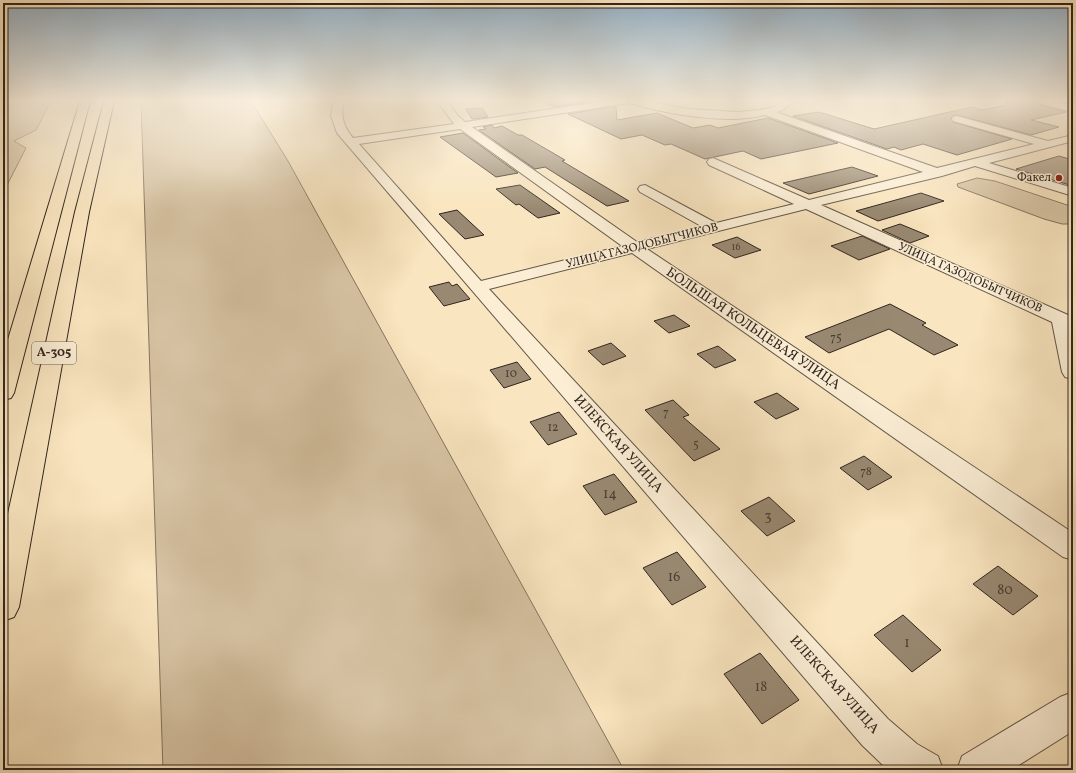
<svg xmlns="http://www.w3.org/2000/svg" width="1076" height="773" font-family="Vollkorn,serif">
	<rect width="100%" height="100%" fill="#f9e5bf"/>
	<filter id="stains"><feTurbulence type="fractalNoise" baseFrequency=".005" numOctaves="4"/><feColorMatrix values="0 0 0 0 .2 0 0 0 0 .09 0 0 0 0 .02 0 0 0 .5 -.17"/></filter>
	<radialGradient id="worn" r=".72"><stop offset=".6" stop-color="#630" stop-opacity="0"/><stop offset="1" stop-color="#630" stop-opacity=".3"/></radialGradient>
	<path fill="#d7c4a4" stroke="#847461" d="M 3,101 L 51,101 L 36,130 L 14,141 L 26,148 L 3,193 Z
		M 141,101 L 251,101 L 288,161 L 624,770 L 163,770 Z
		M 977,178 L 995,181 L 1073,207 L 1073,224 L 1062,224 L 1044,219 L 958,187 L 957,184 Z"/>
	<path fill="#998972" stroke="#30251e" d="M 542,101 L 594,101 L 554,107 Z
		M 1006,101 L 1035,101 L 1038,104 L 1066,112 L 1031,120 L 1059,127 L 1031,135 L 957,115 L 953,116 L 951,118 L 953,122 L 1012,139 L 957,155 L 923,144 L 901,150 L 894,147 L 887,149 L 793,116 L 819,112 L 874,129 L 972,107 L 982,110 L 1006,105 Z
		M 616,106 L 617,120 L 657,113 L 693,128 L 710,125 L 718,128 L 768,118 L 838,143 L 761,159 L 743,151 L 705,159 L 671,144 L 665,145 L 642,135 L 621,139 L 568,114 Z
		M 482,108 L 488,117 L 472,119 L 466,109 Z
		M 492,125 L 494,128 L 502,126 L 518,135 L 522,135 L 565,160 L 562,161 L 629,201 L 607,206 L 545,167 L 535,169 L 479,130 L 486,129 L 483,127 Z
		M 463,133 L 518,173 L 496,177 L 440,137 Z
		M 1059,156 L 1073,160 L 1073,186 L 1016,169 Z
		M 852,167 L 878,176 L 809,194 L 783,183 Z
		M 520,185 L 560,213 L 538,218 L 519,204 L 516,205 L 496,189 Z
		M 921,193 L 944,201 L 878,221 L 856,211 Z
		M 457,210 L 484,235 L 465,239 L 439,214 Z
		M 900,224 L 929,236 L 910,243 L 882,230 Z
		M 862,236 L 890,249 L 859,260 L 831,246 Z
		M 737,237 L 757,248 L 761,250 L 735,258 L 712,245 Z
		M 449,282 L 452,286 L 457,284 L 470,299 L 444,306 L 429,287 Z
		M 890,304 L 926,323 L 922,325 L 958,345 L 934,355 L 889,329 L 829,353 L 805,337 Z
		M 674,315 L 690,326 L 669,333 L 654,321 Z
		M 611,343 L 626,356 L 603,365 L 588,351 Z
		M 718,346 L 736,360 L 715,368 L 697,354 Z
		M 517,362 L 531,379 L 504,388 L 490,370 Z
		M 777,393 L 799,409 L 776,419 L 754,402 Z
		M 673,400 L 689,415 L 683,417 L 720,449 L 694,461 L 645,410 Z
		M 559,412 L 577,434 L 548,445 L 530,422 Z
		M 864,456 L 892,477 L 868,490 L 840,468 Z
		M 614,474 L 637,502 L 605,515 L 583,486 Z
		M 769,497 L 795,521 L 767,536 L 741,511 Z
		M 677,552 L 706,587 L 672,605 L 643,568 Z
		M 998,566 L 1038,596 L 1013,615 L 973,584 Z
		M 903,615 L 941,650 L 912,672 L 874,635 Z
		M 760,653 L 799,700 L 762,724 L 724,674 Z"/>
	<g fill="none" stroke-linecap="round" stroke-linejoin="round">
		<g stroke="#625546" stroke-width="2">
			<path id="minor" d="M 333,101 L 343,101 C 341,117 343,126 353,138 L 454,124 L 437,101 L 447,101 L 458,116 L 465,122 L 606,101 L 643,101 L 689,109 L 738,112 L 760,110 L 774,107 L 783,101 L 795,101 L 781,111 L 776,112 L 937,168 L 1034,144 L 953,121 L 952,119 L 953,117 L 957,116 L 1048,141 L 1073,135 L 1073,141 L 989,163 L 1073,188 L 1073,196 L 975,166 L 942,176 L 821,205 L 1068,315 L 1073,329 L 1073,379 L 1065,377 L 1062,372 L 1052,322 L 806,209 L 647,249 L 1073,533 L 1073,560 L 1063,557 L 632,253 L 489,289 L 888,719 L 917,744 L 938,756 L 943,770 L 888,770 L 862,745 L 337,133 L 331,116 ZM 629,103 C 667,114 726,125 765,115 L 923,172 L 809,200 L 713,158 L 709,159 L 707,162 L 709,165 L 794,204 L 716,223 L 645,185 L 640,186 L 638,189 L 640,192 L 701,226 L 637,242 L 472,127 ZM 460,129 L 622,246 L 481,281 L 359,144 Z
				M 1036,101 L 1054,101 L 1073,106 L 1073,112 L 1038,103 Z
				M 1073,692 L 1073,731 L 1011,770 L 957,770 L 962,756 L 1060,697 Z"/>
		</g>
		<g stroke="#30251e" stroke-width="2">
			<path id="highway" d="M 80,101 L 90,101 L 14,393 L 11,398 L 3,400 L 3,356 Z
				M 104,101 L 114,101 L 89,212 L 19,607 L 14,617 L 3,621 L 3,536 L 75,212 Z"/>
		</g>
		<use href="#minor" fill="#fbeed5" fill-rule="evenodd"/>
		<use href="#highway" fill="#f9e5bf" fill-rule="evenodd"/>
	</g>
	<linearGradient id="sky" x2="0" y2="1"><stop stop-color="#93aec2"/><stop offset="0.48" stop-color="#fcf3e2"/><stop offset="1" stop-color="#fcf3e2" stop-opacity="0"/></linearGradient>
	<rect width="1076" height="209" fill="url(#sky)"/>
	<circle fill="#8f2418" stroke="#fbeed5" stroke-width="1.5" cx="1059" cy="178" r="4"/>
	<g text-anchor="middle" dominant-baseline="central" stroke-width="3" stroke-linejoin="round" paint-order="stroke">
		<g font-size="10" fill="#4a3e33">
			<text x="736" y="247">16</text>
		</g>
		<g font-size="12" fill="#30251e" stroke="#fbeed5" text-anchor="end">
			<text x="1051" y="178">Факел</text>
		</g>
		<g font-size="12" fill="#30251e" stroke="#fbeed5">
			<text transform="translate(642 246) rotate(-14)">УЛИЦА ГАЗОДОБЫТЧИКОВ</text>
			<text transform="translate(970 278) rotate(24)">УЛИЦА ГАЗОДОБЫТЧИКОВ</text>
		</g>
		<g font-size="12" fill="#4a3e33">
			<text x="836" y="338">75</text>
			<text x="511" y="374">10</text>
			<text x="666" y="413">7</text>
			<text x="553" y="428">12</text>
			<text x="696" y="445">5</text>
			<text x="866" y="472">78</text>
		</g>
		<rect fill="#fbeed5" stroke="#6d6155" stroke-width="1" x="32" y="342" width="44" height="22" rx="3"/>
		<g font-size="13" font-weight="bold" fill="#30251e">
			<text x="54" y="353">А-305</text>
		</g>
		<g font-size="14" fill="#30251e" stroke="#fbeed5">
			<text transform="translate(753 329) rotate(34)">БОЛЬШАЯ КОЛЬЦЕВАЯ УЛИЦА</text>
			<text transform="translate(618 444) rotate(48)">ИЛЕКСКАЯ УЛИЦА</text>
			<text transform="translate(834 685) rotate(48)">ИЛЕКСКАЯ УЛИЦА</text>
		</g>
		<g font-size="14" fill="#4a3e33">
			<text x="610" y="494">14</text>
			<text x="768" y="516">3</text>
			<text x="674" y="577">16</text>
			<text x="1005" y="590">80</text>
			<text x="907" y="643">1</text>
			<text x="761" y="687">18</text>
		</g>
	</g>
	<rect width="1076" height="773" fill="none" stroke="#f9e5bf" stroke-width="16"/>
	<rect x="4" y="4" width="1068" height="765" fill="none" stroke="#30251e" stroke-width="2"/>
	<rect x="8" y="8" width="1060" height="757" fill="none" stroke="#30251e"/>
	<rect width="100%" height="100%" filter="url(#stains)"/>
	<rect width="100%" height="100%" fill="url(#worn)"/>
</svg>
